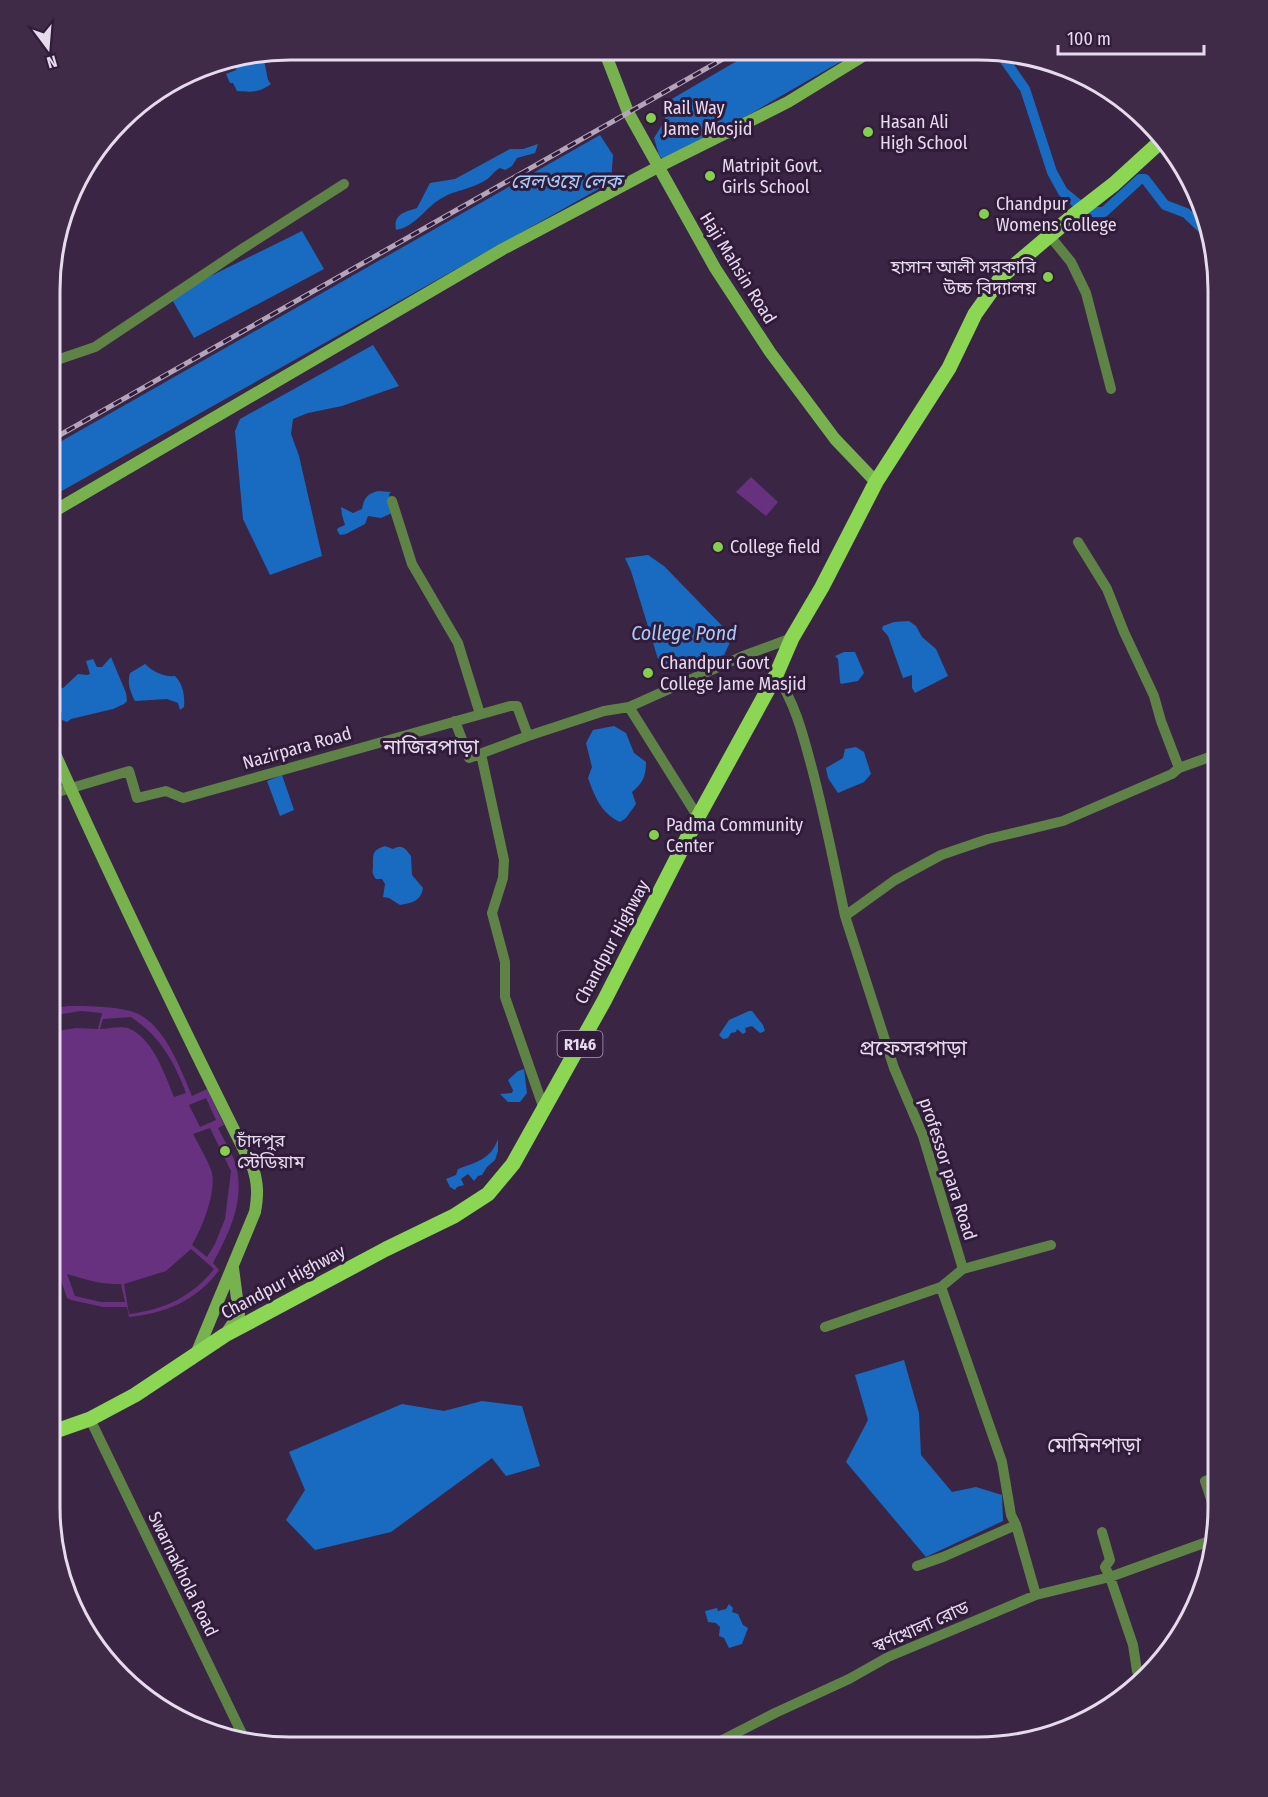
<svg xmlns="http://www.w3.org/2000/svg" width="1268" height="1797" font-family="'Fira Sans Condensed','Noto Sans Bengali',sans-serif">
	<rect width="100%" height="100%" fill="#3a2644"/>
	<path fill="#673180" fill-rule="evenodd" d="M 751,477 L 778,502 L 766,516 L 736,492 Z
		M 68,1006 C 88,1006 110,1006 130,1011 C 163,1019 180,1068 192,1096 L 207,1089 L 224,1125 L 218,1128 C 224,1141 235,1156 237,1170 C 244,1204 228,1235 213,1263 L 219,1270 C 198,1300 164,1314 129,1317 L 127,1307 L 103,1307 L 71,1300 L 67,1298 L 58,1272 L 50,1264 L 50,1032 L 76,1028 L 98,1029 L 102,1013 L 81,1011 L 50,1016 L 50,1009 ZM 131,1017 C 160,1036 174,1061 186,1093 L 174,1097 C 165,1075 153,1038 128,1028 C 120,1026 108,1029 100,1029 L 103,1019 ZM 206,1098 L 216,1120 L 200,1127 L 189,1105 ZM 210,1128 L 231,1171 L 225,1219 L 215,1244 L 207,1257 L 192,1245 C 202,1229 216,1193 212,1173 C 208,1160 199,1146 193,1134 ZM 191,1249 L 214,1269 C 193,1296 164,1310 129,1314 L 124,1284 L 166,1271 ZM 67,1274 C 85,1279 101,1285 121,1284 L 125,1302 L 101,1302 L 75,1296 Z"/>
	<path fill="#186bc0" d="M 754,51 L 859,51 L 674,158 L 663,160 L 659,155 L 654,138 L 665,120 L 666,105 L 670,100 Z
		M 263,55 L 268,80 L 271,84 C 258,93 252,92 237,91 L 233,83 L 230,83 L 226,74 L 236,70 L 237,65 L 234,61 L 230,62 L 230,59 L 253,56 L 258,57 Z
		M 600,135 L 613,155 L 611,182 L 51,497 L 51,447 Z
		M 538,144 L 535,153 L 517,158 L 512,166 L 505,170 L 500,168 C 494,171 491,177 486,180 C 472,189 455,190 442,198 C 424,208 417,226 396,230 C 393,214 405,212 417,208 L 430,183 L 455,179 L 510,149 L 523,149 Z
		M 302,231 L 324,269 L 194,338 L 170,296 Z
		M 373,345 L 399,386 L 342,406 L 308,413 L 293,419 L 291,434 L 299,456 L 322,556 L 270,575 L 243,519 L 235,431 L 240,419 Z
		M 378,491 L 391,492 L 389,494 L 392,513 L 381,518 L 368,516 L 365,524 L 346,534 L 340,535 L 337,530 L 338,528 L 345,525 L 342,515 L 341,507 L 353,513 L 362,509 C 364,498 367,494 378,491 Z
		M 648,555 L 664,566 L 729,633 L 732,638 L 724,655 L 670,670 L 658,659 L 631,571 L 625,558 Z
		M 909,621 L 916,626 L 922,637 L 936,649 L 948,676 L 915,693 L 912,688 L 912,675 L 903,678 L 888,636 L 882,629 L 883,626 L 894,622 Z
		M 844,652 L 855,652 L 864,673 L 858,681 L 841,684 L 840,682 L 838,659 L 835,656 Z
		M 111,657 L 126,693 L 127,701 L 124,704 L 113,709 L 71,719 L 67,722 L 62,720 L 62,713 L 57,708 L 51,712 L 51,689 L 63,688 L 78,674 L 87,675 L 90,674 L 86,661 L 93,659 L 97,667 L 102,667 Z
		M 145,664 C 153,672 164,677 175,676 C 183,684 185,696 184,707 L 180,710 L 178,703 L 167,699 L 135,701 C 130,691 127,683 130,673 Z
		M 614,726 L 626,733 L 634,753 L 646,762 C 646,776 643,783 632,792 L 636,804 L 626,818 L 620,822 C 601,813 595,797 588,778 L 592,767 L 586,743 L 593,730 Z
		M 856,747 L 864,752 L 871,774 L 864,782 L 838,793 L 828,778 L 826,768 L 843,758 L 845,749 Z
		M 282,775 L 294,810 L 280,816 L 267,781 Z
		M 385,846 L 393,849 C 402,844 405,848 411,856 L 412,875 L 423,888 C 421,901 412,903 400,905 L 389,898 L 383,897 L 385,884 L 382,879 L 376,879 C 371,872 373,872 373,864 C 373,853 373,850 385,846 Z
		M 749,1011 L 752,1011 L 763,1025 L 765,1031 L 760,1033 L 752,1026 L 745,1028 L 746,1032 L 743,1034 L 737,1029 L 736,1032 L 731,1033 L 728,1038 L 723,1039 L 719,1035 L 729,1020 Z
		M 524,1069 L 527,1093 L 520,1102 L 508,1102 L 500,1094 L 512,1093 L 513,1090 L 508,1080 L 518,1071 Z
		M 498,1139 L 498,1151 L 495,1160 L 487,1167 L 482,1175 L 478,1176 L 474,1181 L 468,1174 L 461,1179 L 464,1185 L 457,1187 L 455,1190 L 450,1187 L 446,1179 L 456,1175 L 458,1169 C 477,1162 491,1159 498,1139 Z
		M 904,1360 L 919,1413 L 921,1455 L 952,1492 L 976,1487 L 1002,1495 L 1003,1521 L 926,1557 L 846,1462 L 868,1420 L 855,1375 Z
		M 482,1401 L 522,1406 L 540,1466 L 506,1476 L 492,1458 L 391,1532 L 315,1550 L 286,1520 L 305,1490 L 289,1452 L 402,1404 L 444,1411 Z
		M 729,1604 L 733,1608 L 732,1612 L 738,1614 L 743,1625 L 748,1628 L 742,1644 L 729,1648 L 724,1638 L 719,1636 L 720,1627 L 716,1623 L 708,1622 L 705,1611 L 717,1608 L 718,1611 L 726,1609 Z"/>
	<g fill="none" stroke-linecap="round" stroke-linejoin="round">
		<path stroke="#186bc0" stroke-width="10" d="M 999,52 L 1025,89 L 1052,172 L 1063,192 L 1088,212 L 1104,212 L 1140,179 L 1145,179 L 1165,205 L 1186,213 L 1205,231"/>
		<path stroke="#5f8347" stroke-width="10" d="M 1049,235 L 1071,262 L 1086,293 L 1111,389
			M 51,362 L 95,347 L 242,249 L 344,184
			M 392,501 L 412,564 L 458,643 L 480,714
			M 1078,542 L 1107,589 L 1124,632 L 1154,696 L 1161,721 L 1179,768
			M 776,675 C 794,701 802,731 810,761 C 824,812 834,864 845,916
			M 629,707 L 698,817
			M 455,721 L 469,758 L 528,736
			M 481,754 L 504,860 L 503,878 L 492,913 L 505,962 L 505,997 L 544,1109
			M 51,794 L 129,771 L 137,798 L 166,791 L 183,798 L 510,706 L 517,706 L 528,736 L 604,711 L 629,707 L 743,656 L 792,638
			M 963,1269 L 923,1136 L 894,1068 L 845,916 L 895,880 L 941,855 L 988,839 L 1063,821 L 1172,774 L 1179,768 L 1218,754
			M 941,1287 L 1002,1462 L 1011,1515 L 1016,1525 L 1036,1595
			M 825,1327 L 941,1287 L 963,1269 L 1051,1245
			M 90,1419 L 246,1742
			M 1218,1520 L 1205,1481 L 1218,1477
			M 917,1566 L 943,1557 L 1016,1525
			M 1144,1680 L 1137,1671 L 1133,1645 L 1110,1577 L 1215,1539
			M 709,1747 L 775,1713 L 849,1679 L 888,1657 L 960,1627 L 1036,1595 L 1110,1577 L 1105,1567 L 1110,1560 L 1102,1532"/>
		<path stroke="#78b24e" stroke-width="12" d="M 604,50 L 628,112 L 715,268 L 770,352 L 835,439 L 876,482
			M 51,513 L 503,249 L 658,167 L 788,102 L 871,51
			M 51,745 C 115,888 183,1028 253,1168 C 258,1184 258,1195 255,1212 L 197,1352
			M 225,1335 L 239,1314 L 233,1268"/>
		<path stroke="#8bd652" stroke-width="15" d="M 50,1433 L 90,1419 L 135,1395 L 225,1335 L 386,1249 L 454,1216 L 488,1194 L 513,1164 L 604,1001 L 698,817 L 776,675 L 792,638 L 822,587 L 876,482 L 949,368 L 975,314 L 1002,276 L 1074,215 L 1114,184 L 1160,142"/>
		<g stroke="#b3a4ba" stroke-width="5">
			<path id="rail" d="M 51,440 L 737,51"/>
		</g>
		<use href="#rail" stroke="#301c3a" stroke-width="3" stroke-dasharray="9" stroke-linecap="butt"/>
	</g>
	<g fill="#86cf4c" stroke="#301c3a" stroke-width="2">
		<circle cx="651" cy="118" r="6"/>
		<circle cx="868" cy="132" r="6"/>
		<circle cx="710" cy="176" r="6"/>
		<circle cx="984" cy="214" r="6"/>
		<circle cx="1048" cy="277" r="6"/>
		<circle cx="718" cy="547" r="6"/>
		<circle cx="648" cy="673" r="6"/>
		<circle cx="654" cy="835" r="6"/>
		<circle cx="225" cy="1151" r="6"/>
	</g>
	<g text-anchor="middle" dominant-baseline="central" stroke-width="6" stroke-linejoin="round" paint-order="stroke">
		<rect fill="#301c3a" stroke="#afa1b7" stroke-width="1.5" x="557.5" y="1031" width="45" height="26" rx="4.5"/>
		<g font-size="16" font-weight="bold" fill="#e6daed">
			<text x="580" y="1044">R146</text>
		</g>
		<g font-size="18" fill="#e6daed" stroke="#301c3a" text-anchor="start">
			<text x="663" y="108">Rail Way<tspan x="663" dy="21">Jame Mosjid</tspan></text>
			<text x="880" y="122">Hasan Ali<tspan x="880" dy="21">High School</tspan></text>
			<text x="722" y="166">Matripit Govt.<tspan x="722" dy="21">Girls School</tspan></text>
			<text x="996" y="204">Chandpur<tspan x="996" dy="21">Womens College</tspan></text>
			<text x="1036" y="267" text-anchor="end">হাসান আলী সরকারি<tspan x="1036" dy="21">উচ্চ বিদ্যালয়</tspan></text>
			<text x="730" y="547">College field</text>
			<text x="660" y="663">Chandpur Govt<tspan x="660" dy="21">College Jame Masjid</tspan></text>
			<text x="666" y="825">Padma Community<tspan x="666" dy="21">Center</tspan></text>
			<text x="237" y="1141">চাঁদপুর<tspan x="237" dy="21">স্টেডিয়াম</tspan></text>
		</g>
		<g font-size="18" fill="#e6daed" stroke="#301c3a">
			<text transform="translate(738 268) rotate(58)">Haji Mahsin Road</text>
			<text transform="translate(297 748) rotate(-16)">Nazirpara Road</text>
			<text transform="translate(612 942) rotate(-62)">Chandpur Highway</text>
			<text transform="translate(948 1169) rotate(72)">professor para Road</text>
			<text transform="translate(283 1282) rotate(-28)">Chandpur Highway</text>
			<text transform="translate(183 1574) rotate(64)">Swarnakhola Road</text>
			<text transform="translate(921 1627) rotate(-24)">স্বর্ণখোলা রোড</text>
		</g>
		<g font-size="20" font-style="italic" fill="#a7cbf7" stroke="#301c3a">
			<text x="566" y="181">রেলওয়ে লেক</text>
			<text x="684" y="633">College Pond</text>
		</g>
		<g font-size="20" fill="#e6daed" stroke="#301c3a">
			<text x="1094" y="1445">মোমিনপাড়া</text>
		</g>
		<g font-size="21" fill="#e6daed" stroke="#301c3a">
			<text x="431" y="747">নাজিরপাড়া</text>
			<text x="913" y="1048">প্রফেসরপাড়া</text>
		</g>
	</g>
	<path d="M0 0H1268V1797H0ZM290 60H978A230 230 0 0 1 1208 290V1507A230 230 0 0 1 978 1737H290A230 230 0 0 1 60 1507V290A230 230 0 0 1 290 60Z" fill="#3f2b48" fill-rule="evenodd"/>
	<path fill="none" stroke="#e6daed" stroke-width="3" d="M290 60H978A230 230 0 0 1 1208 290V1507A230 230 0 0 1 978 1737H290A230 230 0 0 1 60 1507V290A230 230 0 0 1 290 60Z"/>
	<g transform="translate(48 48) rotate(164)" stroke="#301c3a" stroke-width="4.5" paint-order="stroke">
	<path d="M0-4.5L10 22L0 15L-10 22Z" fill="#e6daed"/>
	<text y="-9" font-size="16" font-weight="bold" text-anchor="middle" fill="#e6daed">N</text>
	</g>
	<path d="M1058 45v9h146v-9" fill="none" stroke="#e6daed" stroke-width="3"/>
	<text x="1067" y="45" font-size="18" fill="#e6daed" stroke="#301c3a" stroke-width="4.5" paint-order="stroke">100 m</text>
</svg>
